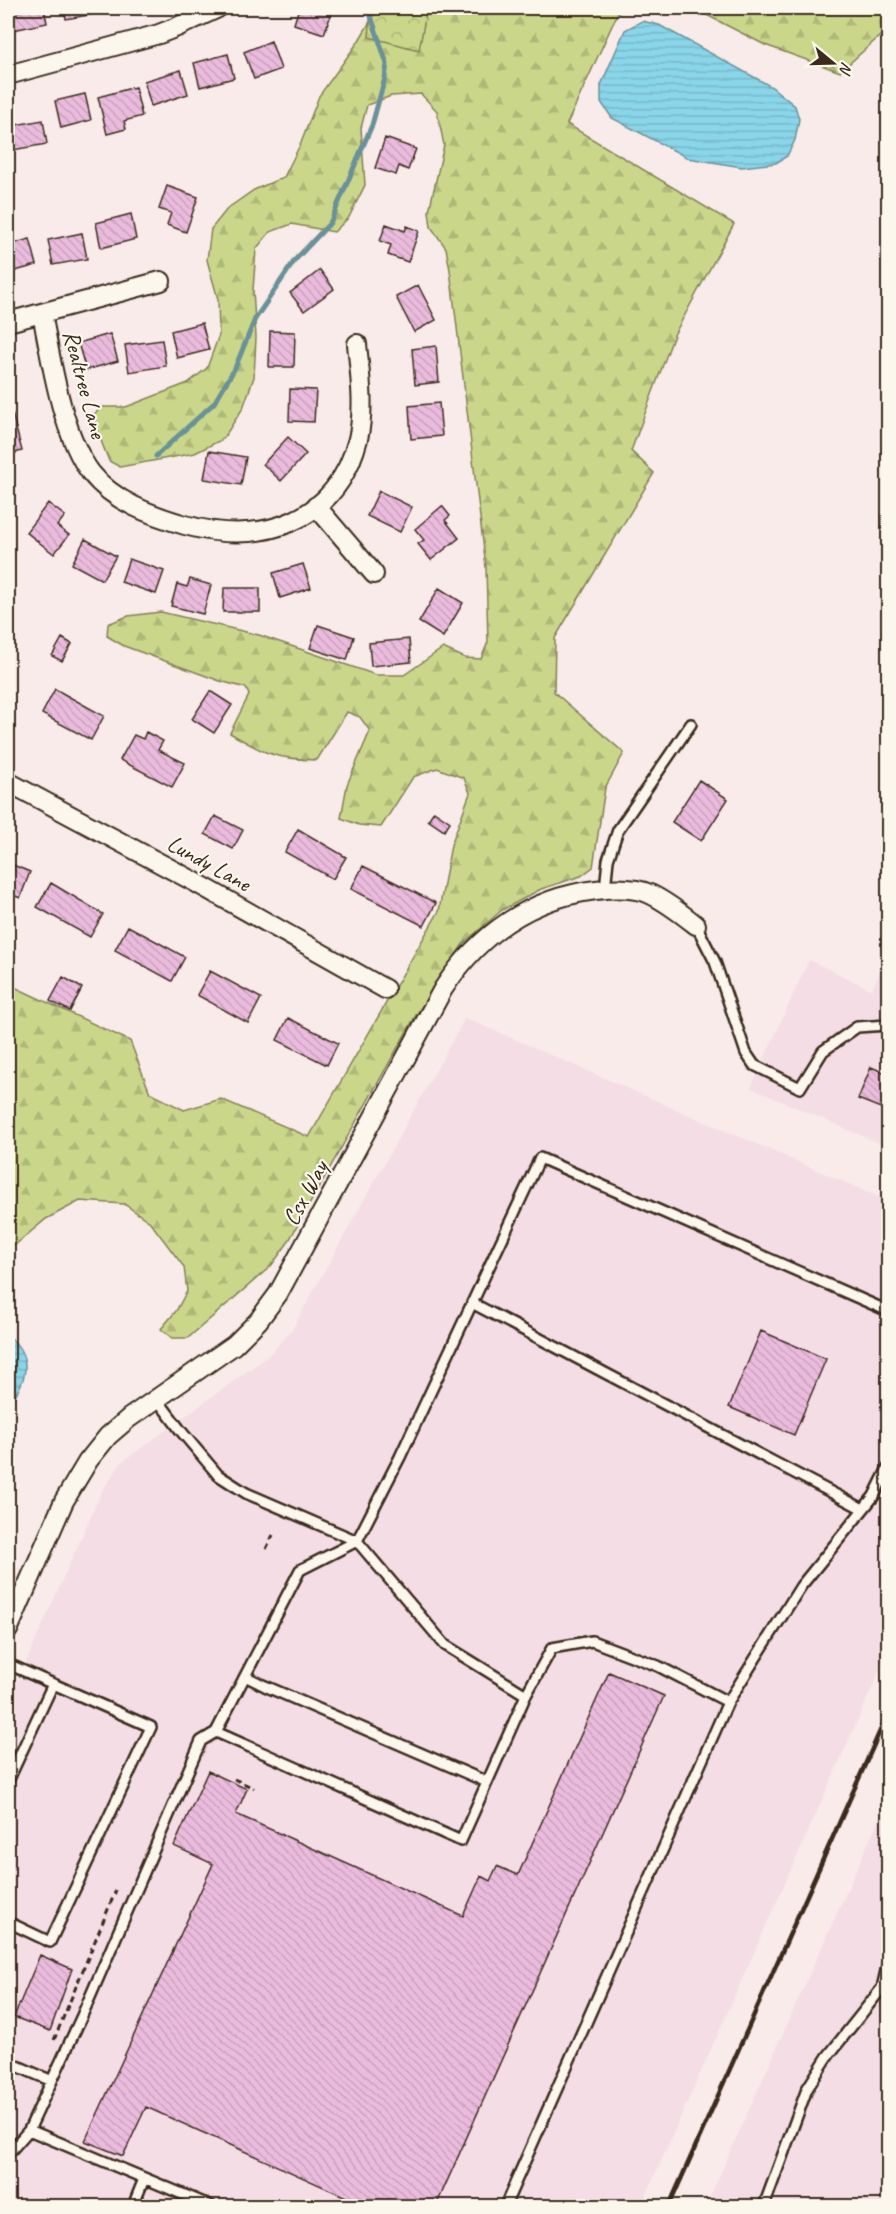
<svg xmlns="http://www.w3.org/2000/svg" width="896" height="2214" font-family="Caveat,sans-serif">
	<defs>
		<pattern id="forest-firs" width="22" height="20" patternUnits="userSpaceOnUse" patternTransform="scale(1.5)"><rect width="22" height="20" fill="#cad78b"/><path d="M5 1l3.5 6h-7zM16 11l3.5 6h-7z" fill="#aeb978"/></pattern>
		<pattern id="park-crowns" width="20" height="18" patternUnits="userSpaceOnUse" patternTransform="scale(1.5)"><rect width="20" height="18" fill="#cad78b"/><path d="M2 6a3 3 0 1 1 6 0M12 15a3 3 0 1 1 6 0" fill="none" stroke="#aeb978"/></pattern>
		<pattern id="water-rules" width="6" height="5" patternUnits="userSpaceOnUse" patternTransform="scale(1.5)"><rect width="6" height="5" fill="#89d5e9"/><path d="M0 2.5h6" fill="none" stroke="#77b7c7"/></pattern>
		<pattern id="building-back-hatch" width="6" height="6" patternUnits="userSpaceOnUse" patternTransform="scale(1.5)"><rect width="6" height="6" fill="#ebbbdd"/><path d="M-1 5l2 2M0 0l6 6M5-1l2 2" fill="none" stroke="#caa1bd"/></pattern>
	</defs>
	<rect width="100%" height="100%" fill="#f8ebe9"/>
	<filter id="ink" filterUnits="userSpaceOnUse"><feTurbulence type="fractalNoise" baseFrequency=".0167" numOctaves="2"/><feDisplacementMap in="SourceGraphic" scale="12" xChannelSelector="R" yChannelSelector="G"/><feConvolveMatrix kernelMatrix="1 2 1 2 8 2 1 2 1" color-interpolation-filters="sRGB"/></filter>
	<g filter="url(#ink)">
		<path fill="#f4dde5" d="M 888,953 L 888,1147 L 751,1088 L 809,960 L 872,990 Z
			M 465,1018 L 888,1201 L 888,1652 L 641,2206 L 8,2206 L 8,1703 L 102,1491 L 122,1462 L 267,1357 L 292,1330 Z
			M 888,1799 L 888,2206 L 706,2206 Z"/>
		<path fill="url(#forest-firs)" stroke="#828054" stroke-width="1.5" d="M 378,8 L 620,8 L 567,124 L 734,224 L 674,335 L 631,451 L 654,473 L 555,638 L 554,692 L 624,753 L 605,788 L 593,867 L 581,876 L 541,889 L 502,910 L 463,944 L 415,1017 L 287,1244 L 271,1266 L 188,1338 L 172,1338 L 161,1329 L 176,1311 L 187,1291 L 184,1267 L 150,1222 L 124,1204 L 80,1201 L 46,1219 L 8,1251 L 8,984 L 130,1041 L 150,1093 L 184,1110 L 221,1099 L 309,1137 L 439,911 L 451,845 L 470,793 L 464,778 L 437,768 L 413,777 L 381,827 L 359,825 L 341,818 L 347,785 L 370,731 L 360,717 L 347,712 L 317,760 C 276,759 265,754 230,733 L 249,695 L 246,688 L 220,681 L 124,646 L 107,636 L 108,624 L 128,616 L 161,612 L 259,635 L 376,675 L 404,675 L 443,648 L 465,658 L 481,659 L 488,642 L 486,567 L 450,270 L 446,248 L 431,227 L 429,211 L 444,145 L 437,111 L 421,94 L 391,96 L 367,105 L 361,128 L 365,185 L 349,217 L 334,232 L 292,224 L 270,232 L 256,249 L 253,290 L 256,337 L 254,377 L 243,408 L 223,439 L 195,453 L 120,467 L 109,461 L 98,433 L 94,414 L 103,407 L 126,407 L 188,383 L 207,368 L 219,335 L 218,299 L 207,260 L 211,229 L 228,208 L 254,190 L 284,177 L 301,143 L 319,96 L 358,42 Z
			M 693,8 L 888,8 L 888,40 L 880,36 L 840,72 L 765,45 Z"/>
		<path fill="url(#park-crowns)" stroke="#828054" stroke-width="1.5" d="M 371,8 L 427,8 L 419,50 L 369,37 Z"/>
		<path fill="url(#water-rules)" stroke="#6a9198" stroke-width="1.5" d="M 642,21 L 659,25 L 772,87 L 795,106 L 799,119 L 795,140 L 787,156 L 776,163 L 742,167 L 688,158 L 612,118 L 601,102 L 601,85 L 625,30 Z
			M 8,1335 C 36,1361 25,1381 8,1407 Z"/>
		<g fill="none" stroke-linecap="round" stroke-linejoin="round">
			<path stroke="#6a9198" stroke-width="5" d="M 881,8 L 888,11
				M 156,456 L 214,403 L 235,368 L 255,319 L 295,260 L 330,223 L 372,125 L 385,78 L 387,64 L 371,16 L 374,8
				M 8,576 L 9,575"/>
		</g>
		<path fill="url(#building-back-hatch)" stroke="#3b2a1e" stroke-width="1.5" d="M 18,8 L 44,8 L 47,23 L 8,31 L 8,14 L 19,11 Z
			M 64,8 L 94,8 L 95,14 L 66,19 Z
			M 299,8 L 320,8 L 332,12 L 324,34 L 294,24 Z
			M 271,41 L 281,69 L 254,79 L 244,52 Z
			M 228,54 L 234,78 L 200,87 L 194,63 Z
			M 181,70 L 188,94 L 151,106 L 144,81 Z
			M 135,87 L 142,116 L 124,121 L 126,129 L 107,134 L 98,97 Z
			M 85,94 L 91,120 L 61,128 L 55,101 Z
			M 43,120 L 47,144 L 13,150 L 9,126 Z
			M 385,138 L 416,149 L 408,170 L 399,166 L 396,175 L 375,168 Z
			M 167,186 L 198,197 L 186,232 L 167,225 L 171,213 L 159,209 Z
			M 131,214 L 136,239 L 101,248 L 96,223 Z
			M 386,224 L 405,231 L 407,226 L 419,231 L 408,262 L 388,255 L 391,245 L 380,241 Z
			M 82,233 L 87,259 L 53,265 L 48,240 Z
			M 30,239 L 37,265 L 8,273 L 8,245 Z
			M 320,270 L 334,289 L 304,311 L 290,293 Z
			M 418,285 L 436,320 L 414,332 L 396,297 Z
			M 202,323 L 209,350 L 177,358 L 171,331 Z
			M 270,331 L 295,332 L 294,367 L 269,367 Z
			M 110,334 L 118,361 L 86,370 L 78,343 Z
			M 162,340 L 166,366 L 129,372 L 125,345 Z
			M 436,346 L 439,382 L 415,385 L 412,349 Z
			M 290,389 L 316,390 L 314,422 L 289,421 Z
			M 439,403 L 442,436 L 411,439 L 409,406 Z
			M 12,413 L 22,451 L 8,455 L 8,415 Z
			M 288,437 L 306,454 L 281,481 L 263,464 Z
			M 209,451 L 246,457 L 241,485 L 204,479 Z
			M 379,491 L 412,507 L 400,532 L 367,516 Z
			M 48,503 L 65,516 L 57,526 L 69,535 L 54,554 L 26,532 Z
			M 442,506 L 450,516 L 445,520 L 459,538 L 431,560 L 418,544 L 424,540 L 415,529 Z
			M 85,539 L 116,556 L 102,580 L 72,564 Z
			M 129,559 L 164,571 L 156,594 L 121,582 Z
			M 303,564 L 311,588 L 280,598 L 273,573 Z
			M 190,579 L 211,585 L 203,614 L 171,606 L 177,584 L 187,587 Z
			M 224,588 L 260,588 L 260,612 L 223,612 Z
			M 439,588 L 463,603 L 443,637 L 419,622 Z
			M 318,625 L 354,637 L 347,660 L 310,648 Z
			M 62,638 L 72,644 L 62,661 L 52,656 Z
			M 409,639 L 411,662 L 371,666 L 369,643 Z
			M 55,689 L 104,716 L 91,740 L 42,714 Z
			M 210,691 L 232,705 L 214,733 L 192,719 Z
			M 146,732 L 163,741 L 158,750 L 185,763 L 172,787 L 120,760 L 134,735 L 143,739 Z
			M 699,780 L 728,799 L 701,841 L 672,822 Z
			M 434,811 L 450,822 L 444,831 L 428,820 Z
			M 215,816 L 243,830 L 233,849 L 205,834 Z
			M 298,829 L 346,857 L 333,879 L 285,852 Z
			M 8,863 L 30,872 L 20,898 L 8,893 Z
			M 363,866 L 436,903 L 424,926 L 351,889 Z
			M 51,883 L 103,914 L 90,937 L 37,907 Z
			M 128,926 L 185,957 L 172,981 L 115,950 Z
			M 210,971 L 261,998 L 248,1023 L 197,995 Z
			M 63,977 L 82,988 L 70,1011 L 50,1001 Z
			M 288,1018 L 338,1043 L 327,1065 L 277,1040 Z
			M 871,1067 L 888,1074 L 888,1111 L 858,1099 Z
			M 761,1331 L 826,1359 L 794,1435 L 729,1407 Z
			M 609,1672 L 664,1696 L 436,2206 L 366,2206 L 146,2107 L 123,2156 L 85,2141 L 213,1864 L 174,1846 L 208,1771 L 247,1789 L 236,1814 L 463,1916 L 481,1876 L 490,1881 L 497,1866 L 518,1875 Z
			M 40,1955 L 72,1969 L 50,2031 L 14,2017 Z"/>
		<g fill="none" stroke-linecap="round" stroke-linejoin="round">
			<g stroke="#3b2a1e" stroke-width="14">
				<path id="lane" d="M 605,889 L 608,860 L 618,830 L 691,724
					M 696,925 L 715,962 L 746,1053 L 754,1065 L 800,1088 L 823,1051 L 857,1027 L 888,1025
					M 472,1303 L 863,1509
					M 157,1399 L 181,1431 L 218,1475 L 246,1493 L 357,1541 L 445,1645 L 526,1695 L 552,1648 L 592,1641 L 658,1666 L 728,1702 L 505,2206
					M 8,1664 L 151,1727 L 50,1942 L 8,1922
					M 245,1676 L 265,1686 L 487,1782
					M 526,1695 L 461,1841 L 216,1732 L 300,1570 L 357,1541 L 400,1457 L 540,1158 L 888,1311
					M 728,1702 L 801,1586 L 874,1496 L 888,1468
					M 8,1781 L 53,1684
					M 888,1962 L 882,1988 L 888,1992
					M 8,2062 L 52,2081
					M 29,2130 L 81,2018 L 201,1741 L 216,1732
					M 8,2154 L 29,2130 L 211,2206
					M 133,2206 L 144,2179
					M 764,2206 L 807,2089 L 828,2056 L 882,1988"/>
			</g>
			<g stroke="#3b2a1e" stroke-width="22">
				<path id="street" d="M 8,75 L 159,34 L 177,27 L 218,8
					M 42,313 C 51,360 62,435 91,473 C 114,502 151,515 185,525 C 262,546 336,523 358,439 C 365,409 360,374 357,344
					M 8,322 L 161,281
					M 316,506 L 374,574
					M 8,782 L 195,882 L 385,989
					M 8,1630 L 64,1501 L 88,1461 L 108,1436 L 129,1418 L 234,1345 L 258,1321 L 278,1294 L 443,989 C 479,934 530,898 596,890 C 613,888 634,887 650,894 C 667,902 682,914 696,925"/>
			</g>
			<path stroke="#3b2a1e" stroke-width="3" stroke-dasharray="6 4.5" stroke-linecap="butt" d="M 266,1549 L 273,1535
				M 234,1779 L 254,1788
				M 54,2040 L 116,1890"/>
			<use href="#lane" stroke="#fbf7ec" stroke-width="9"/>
			<use href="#street" stroke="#fbf7ec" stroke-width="18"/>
			<path stroke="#3b2a1e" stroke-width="4.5" d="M 669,2206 L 888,1713"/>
		</g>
	</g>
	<g text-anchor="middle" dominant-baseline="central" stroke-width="4.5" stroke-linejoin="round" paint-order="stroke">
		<g font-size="24" fill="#3b2a1e" stroke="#fbf7ec">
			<text transform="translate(85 384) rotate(75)">Realtree Lane</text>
			<text transform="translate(209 863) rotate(29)">Lundy Lane</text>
			<text transform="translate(305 1193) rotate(-62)">Csx Way</text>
		</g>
	</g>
	<rect width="896" height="2214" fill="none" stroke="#fbf7ec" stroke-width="30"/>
	<rect x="15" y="15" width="866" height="2184" fill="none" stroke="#3b2a1e" stroke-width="2" filter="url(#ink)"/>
	<g transform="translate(833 63) rotate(109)" stroke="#fbf7ec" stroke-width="4.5" paint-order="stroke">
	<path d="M0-4.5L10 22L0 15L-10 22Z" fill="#3b2a1e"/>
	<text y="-9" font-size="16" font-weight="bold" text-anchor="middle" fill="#3b2a1e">N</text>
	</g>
</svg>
